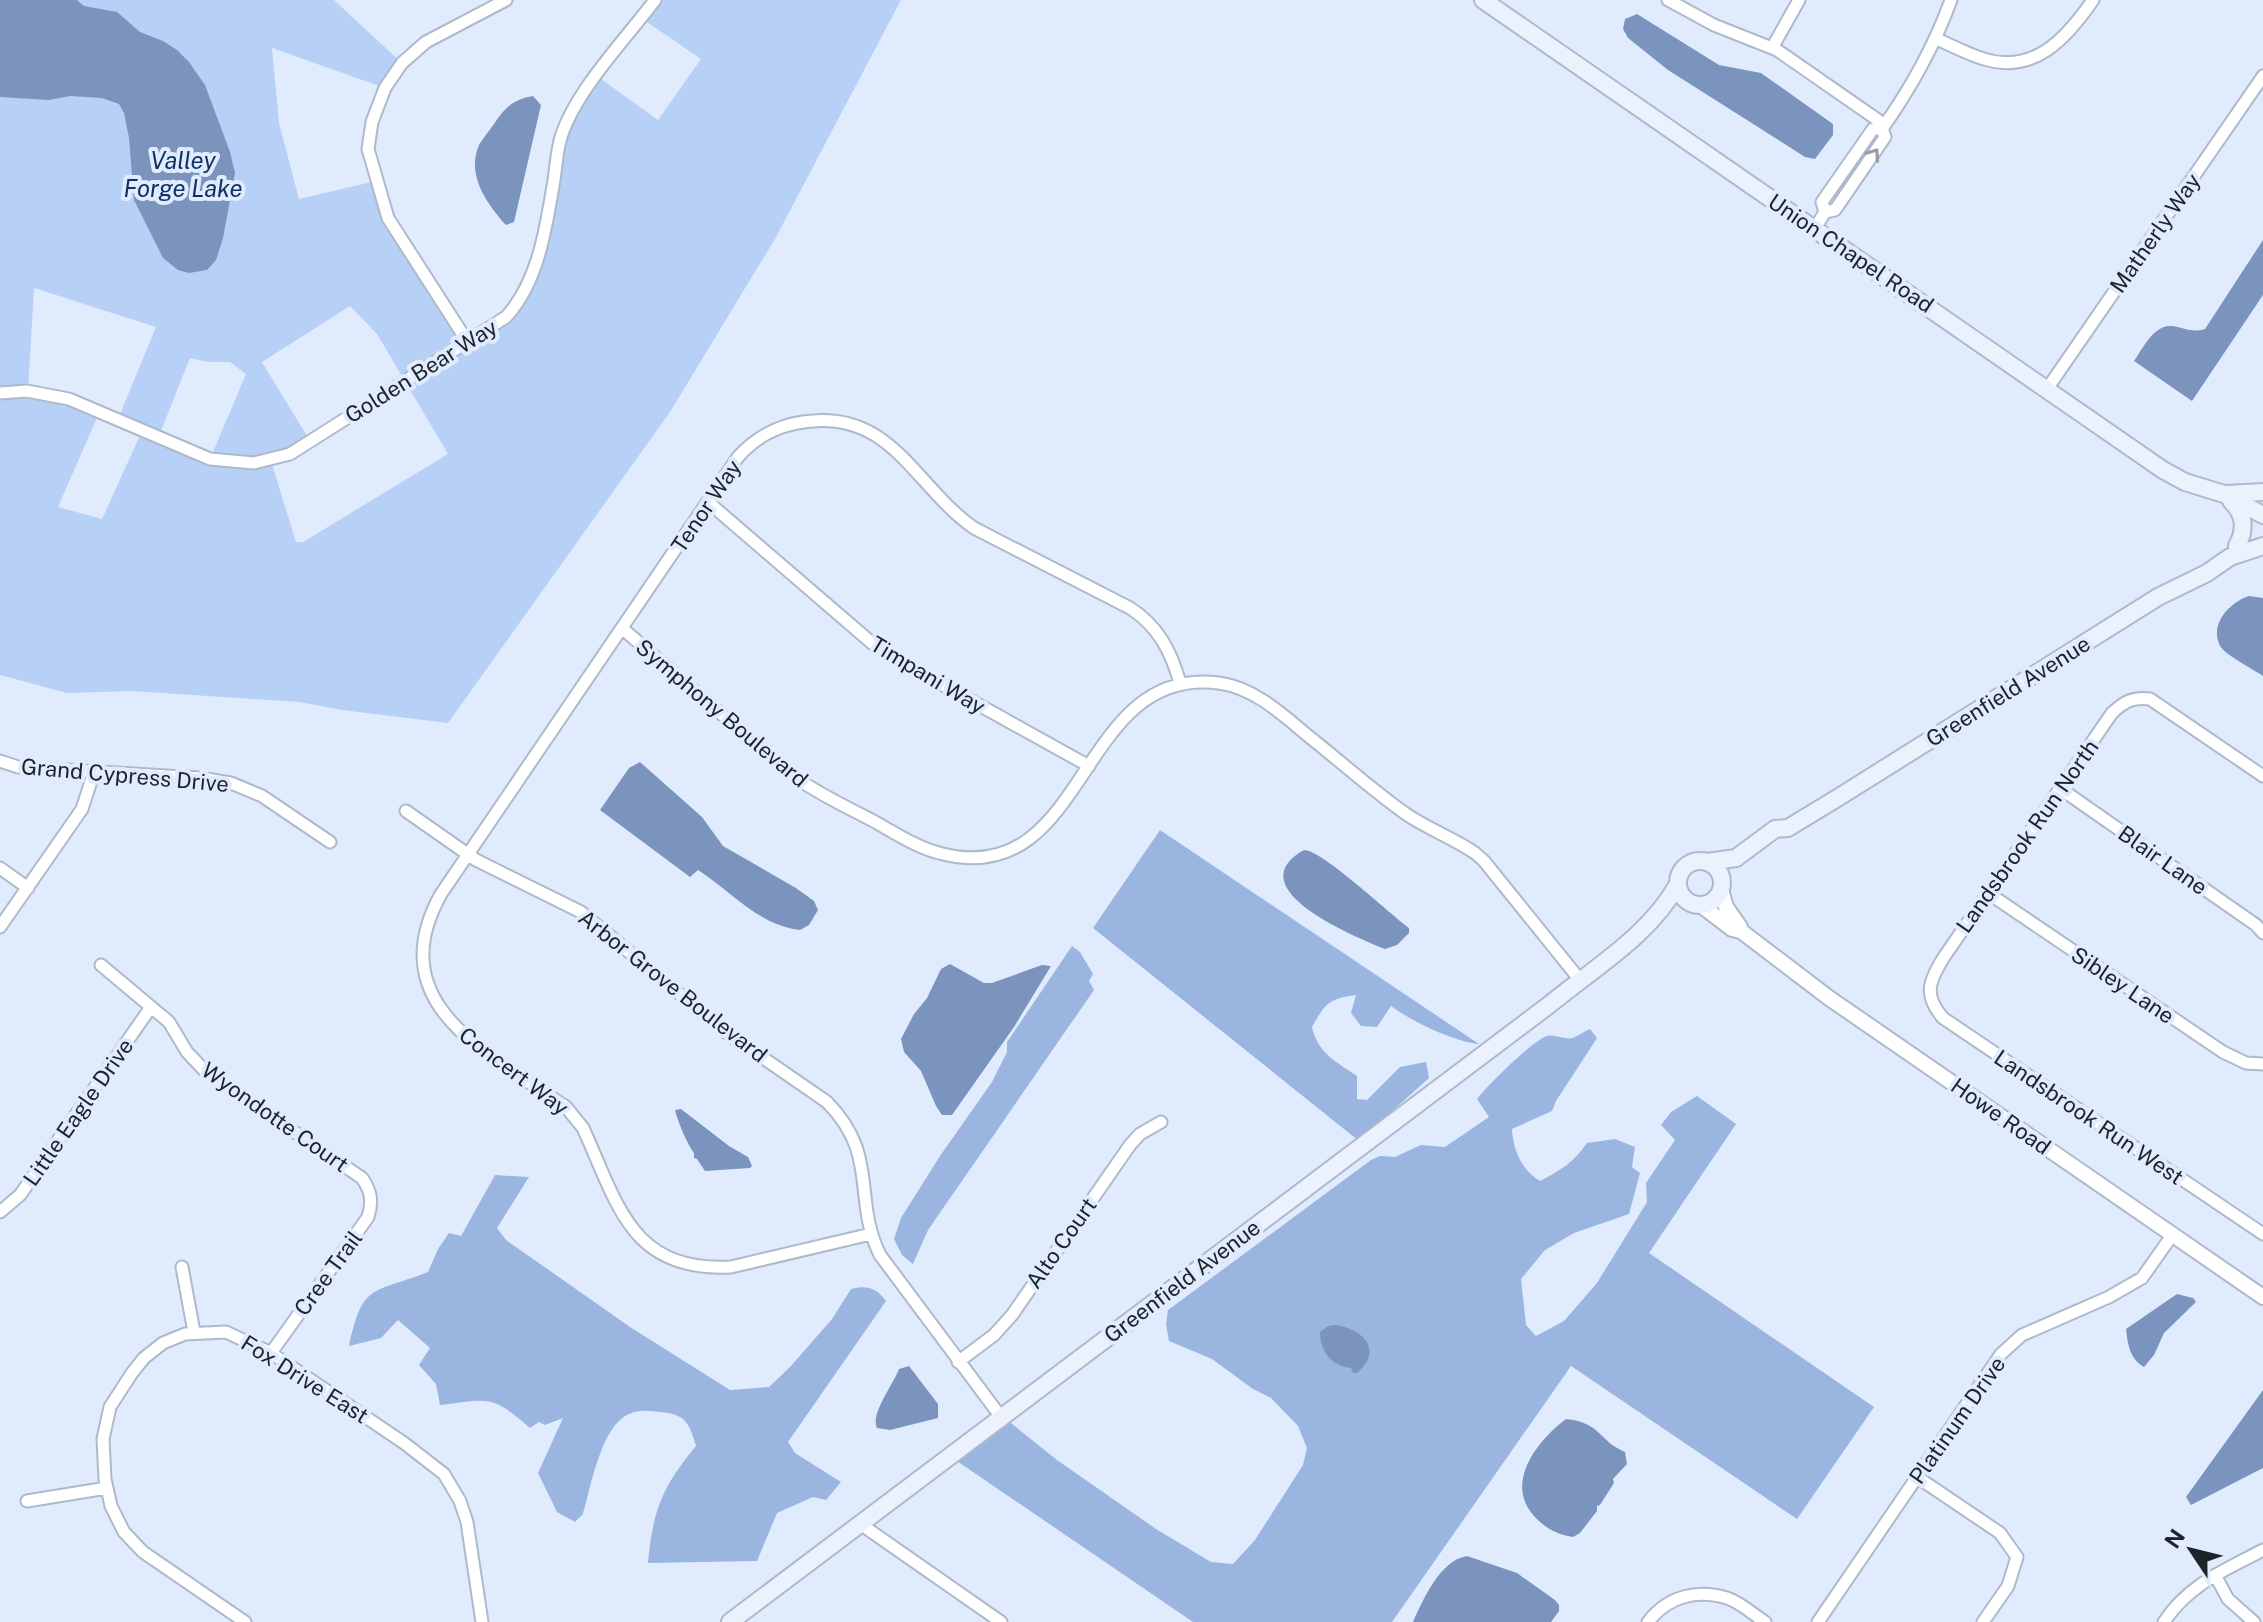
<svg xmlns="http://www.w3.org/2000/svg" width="2263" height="1622" font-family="'Public Sans',sans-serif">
	<rect width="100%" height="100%" fill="#e0ecfe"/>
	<path fill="#b7d0f6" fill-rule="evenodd" d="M 0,0 L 334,0 L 402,63 L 385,88 L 272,48 L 279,123 L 299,199 L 376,181 L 379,192 L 467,341 L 506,317 L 535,268 L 561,138 L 597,76 L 658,120 L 701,59 L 641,18 L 655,0 L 901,0 L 775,239 L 670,412 L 448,723 L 342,710 L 299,702 L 132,691 L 67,693 L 0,675 ZM 34,288 L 156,327 L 118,419 L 142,431 L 102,519 L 58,507 L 100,411 L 28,391 ZM 350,306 L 377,334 L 448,454 L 303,542 L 296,542 L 271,461 L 310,441 L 262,362 ZM 190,358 L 208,362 L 230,362 L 246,374 L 210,459 L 159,436 Z"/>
	<path fill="#9ab5df" d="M 1160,830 L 1479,1044 C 1452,1041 1413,1022 1391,1006 L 1377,1027 L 1361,1026 L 1351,1013 L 1356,995 C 1328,999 1326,1003 1312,1027 C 1318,1054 1337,1062 1357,1076 L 1357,1099 L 1367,1100 L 1400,1067 L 1426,1062 L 1429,1078 L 1359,1141 L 1093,928 Z
		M 1072,946 L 1080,952 L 1093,974 L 1089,981 L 1094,990 L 928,1230 L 913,1264 L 902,1255 L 894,1239 L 901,1218 L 940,1156 L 992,1082 L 1007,1052 L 1007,1042 Z
		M 1590,1029 L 1597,1038 L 1556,1101 L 1552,1111 L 1512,1129 C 1513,1149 1521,1170 1540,1181 C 1560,1171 1574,1162 1587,1143 L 1615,1139 L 1635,1147 L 1632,1167 L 1640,1173 L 1629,1214 L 1574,1233 L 1545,1250 L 1521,1279 L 1526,1325 L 1536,1336 L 1564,1321 L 1597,1283 L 1647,1202 L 1646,1183 L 1675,1140 L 1661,1125 L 1671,1112 L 1697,1096 L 1736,1124 L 1649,1253 L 1874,1407 L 1797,1519 L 1571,1366 L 1392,1622 L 1193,1622 L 954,1459 L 1007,1420 L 1057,1460 L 1156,1529 L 1211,1562 L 1233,1564 L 1255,1540 L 1303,1465 L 1307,1448 L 1298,1426 L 1271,1398 L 1253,1389 L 1212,1359 L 1169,1341 L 1166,1324 L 1168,1310 L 1371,1160 L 1380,1156 L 1395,1157 L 1421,1145 L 1445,1147 L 1489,1117 L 1477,1099 C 1488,1085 1532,1041 1547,1036 C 1555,1034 1565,1040 1573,1038 C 1578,1036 1585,1031 1590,1029 Z
		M 495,1175 L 529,1177 L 497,1228 L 506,1240 L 630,1327 L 730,1390 L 769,1387 L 790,1367 L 832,1319 L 851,1289 C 866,1285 876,1287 886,1301 L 788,1442 L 795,1453 L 841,1482 L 826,1500 L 813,1497 L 777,1513 L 757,1561 L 648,1563 C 653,1510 662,1487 696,1446 C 689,1423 686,1414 660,1412 C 650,1411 639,1409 629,1414 C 601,1426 591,1487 583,1514 L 575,1522 L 557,1512 L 538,1473 L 563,1418 L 545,1425 L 539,1422 L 530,1428 C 491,1394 490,1399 440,1405 L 436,1384 L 419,1365 L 430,1348 L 398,1320 L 381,1338 L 349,1346 C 363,1282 372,1294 428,1272 L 438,1249 L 449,1233 L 461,1236 Z"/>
	<path fill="#7a94bd" d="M 0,0 L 77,0 L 84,6 L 117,12 L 140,32 L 163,41 L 177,50 L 189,62 L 205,85 L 230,152 L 235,173 L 223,238 L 216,260 L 207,270 L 189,273 L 178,270 L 163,258 L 134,200 L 129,138 L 124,113 L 119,104 L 102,98 L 70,96 L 49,100 L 0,97 Z
		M 1637,14 L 1719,65 L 1761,73 L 1833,124 L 1833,135 L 1815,159 L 1805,157 L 1668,70 L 1628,38 L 1623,29 L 1625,19 Z
		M 533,96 L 541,105 L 514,222 L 506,225 C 487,204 466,175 479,145 C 483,138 489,131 494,124 C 504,108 514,99 533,96 Z
		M 2263,240 L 2263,295 L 2192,401 L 2134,361 C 2143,348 2154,324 2172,326 C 2185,328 2192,333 2205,329 Z
		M 2249,596 L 2263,598 L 2263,676 C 2253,669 2225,655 2220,646 C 2209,624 2230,602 2249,596 Z
		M 640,762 L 702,817 L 723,846 L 796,888 L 814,901 L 818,910 L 809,925 L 800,930 C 758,925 731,891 698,870 L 690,877 L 600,810 L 629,768 Z
		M 1304,850 C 1322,850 1390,914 1409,928 L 1409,933 L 1397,945 L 1385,949 C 1355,937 1236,888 1304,850 Z
		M 950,964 L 984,983 L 992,983 L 1042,965 L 1051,966 L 1014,1027 L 952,1115 L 942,1115 L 936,1106 L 921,1071 L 904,1052 L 901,1039 L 914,1014 L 927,998 L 941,969 Z
		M 681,1109 L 729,1146 L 748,1157 L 752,1166 L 750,1168 L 705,1171 L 697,1159 L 694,1158 L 694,1153 C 688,1145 678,1123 675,1110 Z
		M 2177,1294 L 2193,1298 L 2196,1302 L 2164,1333 L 2154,1355 L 2144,1367 C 2129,1358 2128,1344 2126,1329 Z
		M 1335,1325 C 1363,1329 1384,1350 1357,1373 L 1353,1373 L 1351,1368 C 1332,1366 1320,1352 1320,1332 L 1328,1326 Z
		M 909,1366 L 938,1404 L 938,1418 L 890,1430 L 877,1428 C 870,1414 893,1385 899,1369 Z
		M 2263,1390 L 2263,1468 L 2191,1505 L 2186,1497 Z
		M 1566,1419 C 1600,1422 1599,1441 1625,1452 L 1627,1464 L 1613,1479 L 1614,1483 L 1600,1505 L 1597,1506 L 1597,1511 L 1580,1533 L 1573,1537 C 1557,1535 1544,1527 1534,1516 C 1504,1483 1537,1441 1566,1419 Z
		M 1467,1556 L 1517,1573 L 1555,1600 L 1559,1605 L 1559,1611 L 1551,1622 L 1413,1622 C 1423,1600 1440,1560 1467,1556 Z"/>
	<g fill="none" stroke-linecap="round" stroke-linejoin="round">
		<g stroke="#aeb9cb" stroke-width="15">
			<path id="minor" d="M 1668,0 L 1714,25 L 1777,50 L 1885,125
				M 1935,38 C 1950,45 1966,53 1981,58 C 2033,76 2066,39 2093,0
				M 1772,48 L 1799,0
				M 1882,129 C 1911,88 1934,47 1951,0
				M 1815,228 L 1825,212 L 1835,210 L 1885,137 L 1882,129 L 1873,129 L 1822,202 L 1825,212
				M 467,341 L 388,218 L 368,149 L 372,122 L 385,88 L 402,63 L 426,42 L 506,0
				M 2047,389 L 2263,76
				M 0,393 L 27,391 L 69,399 L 210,459 L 254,463 L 290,454 L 506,317 C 539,281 546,227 554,180 C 556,166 557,150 561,137 C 576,90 625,40 655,0
				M 708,502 L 880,650 L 1089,766
				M 623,629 C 661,662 699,695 738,728 C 758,745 777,763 798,779 C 822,796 851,809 877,823 C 898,835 920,849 943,854 C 1089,890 1077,664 1219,683 C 1254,688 1281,713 1307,735 C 1340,761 1372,790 1406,814 C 1428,829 1453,838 1475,853 L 1484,861 L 1580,980
				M 0,761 L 18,767 L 200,778 L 231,783 L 262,796 L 330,842
				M 2263,776 L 2150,699 C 2133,697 2125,701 2112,713 L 1944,957 C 1929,981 1923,995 1943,1018 L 2263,1234
				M 2061,789 L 2256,925 L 2263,933
				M 406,811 L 476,860 L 581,912 L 724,1031 L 827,1102 C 880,1156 852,1198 880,1255 L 1001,1417
				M 0,868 L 28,888
				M 1988,893 L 2223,1052 L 2246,1063 L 2263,1064
				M 0,927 L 82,809 L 94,772
				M 101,965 L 169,1022 L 187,1052 L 205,1071 L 362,1178 C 371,1191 373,1201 368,1217 L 271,1353
				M 0,1212 L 20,1195 L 151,1007
				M 871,1234 L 731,1267 C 630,1272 618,1204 583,1128 L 566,1107 C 490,1054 379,1005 441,894 L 738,457 C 756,437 776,426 803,422 C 891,408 914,486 974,528 L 1130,608 C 1158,626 1171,651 1180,683
				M 182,1267 L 194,1332
				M 958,1362 L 994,1335 L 1012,1315 L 1130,1145 L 1140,1134 L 1161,1122
				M 1917,1477 L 2000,1533 L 2017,1557 L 2008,1586 L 1983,1622
				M 27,1501 L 107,1488
				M 859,1523 L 1001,1622
				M 2215,1575 L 2228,1599 L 2254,1622
				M 245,1622 L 143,1552 L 124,1532 L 111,1506 L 105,1479 L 103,1439 L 110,1407 L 132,1373 L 144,1358 L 163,1343 L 185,1334 L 226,1332 L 271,1353 L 404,1443 L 444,1474 L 460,1501 L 467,1522 L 482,1622
				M 1648,1622 C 1668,1596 1697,1589 1727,1598 C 1740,1602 1754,1615 1765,1622
				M 1818,1622 L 2001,1354 L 2022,1335 L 2109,1297 L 2142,1278 L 2173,1234
				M 2164,1622 C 2188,1585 2225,1570 2263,1550"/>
		</g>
		<g stroke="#aeb9cb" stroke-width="18">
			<path id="tertiary" d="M 1721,890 L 1726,907 L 1740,927
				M 1702,906 L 1732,929 L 1741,931 L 1829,998 L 2263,1297"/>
		</g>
		<g stroke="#aeb9cb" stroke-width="20">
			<path id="secondary" d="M 1483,0 L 2163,470 L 2185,482 L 2224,494 L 2263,515
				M 2226,494 L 2263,492
				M 2231,501 C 2245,515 2246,529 2237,546
				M1678 883a22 22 0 1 1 44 0a22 22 0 1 1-44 0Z
				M 1707,862 L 1736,858 L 1775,829 L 1788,828 L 1839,797 L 2158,597 L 2207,573 L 2230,557 L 2263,546
				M 730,1622 L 1549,1005 C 1594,968 1649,936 1678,884"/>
		</g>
		<use href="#minor" stroke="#fff" stroke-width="11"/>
		<use href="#tertiary" stroke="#fff" stroke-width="14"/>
		<use href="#secondary" stroke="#ebf2fd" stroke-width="16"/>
	</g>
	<defs><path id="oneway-chevron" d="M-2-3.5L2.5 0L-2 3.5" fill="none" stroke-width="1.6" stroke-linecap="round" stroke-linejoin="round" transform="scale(2)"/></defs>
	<use stroke="#9a9c9f" href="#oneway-chevron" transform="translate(1874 154) rotate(-55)"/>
	<g text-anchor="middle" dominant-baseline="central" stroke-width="8" stroke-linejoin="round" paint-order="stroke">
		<g font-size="22" fill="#1e2229" stroke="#e0ecfe">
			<text transform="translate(2155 233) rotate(-55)">Matherly Way</text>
			<text transform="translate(1851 253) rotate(34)">Union Chapel Road</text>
			<text transform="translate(421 371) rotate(-32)">Golden Bear Way</text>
			<text transform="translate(706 506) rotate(-56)">Tenor Way</text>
			<text transform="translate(928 675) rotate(31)">Timpani Way</text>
			<text transform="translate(2008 691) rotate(-32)">Greenfield Avenue</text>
			<text transform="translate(722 713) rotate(40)">Symphony Boulevard</text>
			<text transform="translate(125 775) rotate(5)">Grand Cypress Drive</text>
			<text transform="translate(2027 836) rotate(-55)">Landsbrook Run North</text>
			<text transform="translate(2163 860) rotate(35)">Blair Lane</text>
			<text transform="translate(2123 985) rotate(34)">Sibley Lane</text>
			<text transform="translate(673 986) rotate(38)">Arbor Grove Boulevard</text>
			<text transform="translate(514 1071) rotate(37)">Concert Way</text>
			<text transform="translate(78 1112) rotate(-55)">Little Eagle Drive</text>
			<text transform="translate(2001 1116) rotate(35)">Howe Road</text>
			<text transform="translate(275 1117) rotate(35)">Wyondotte Court</text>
			<text transform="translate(2089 1117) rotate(34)">Landsbrook Run West</text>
			<text transform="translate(1061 1243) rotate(-55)">Alto Court</text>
			<text transform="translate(328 1273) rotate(-54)">Cree Trail</text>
			<text transform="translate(1182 1281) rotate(-37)">Greenfield Avenue</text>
			<text transform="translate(305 1379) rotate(32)">Fox Drive East</text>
			<text transform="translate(1957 1420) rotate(-55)">Platinum Drive</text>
		</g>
		<g font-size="24" font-style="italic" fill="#103164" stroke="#e0ecfe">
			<text x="183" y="160">Valley<tspan x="183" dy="28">Forge Lake</tspan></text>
		</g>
	</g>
	<g transform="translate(2191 1550) rotate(305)" stroke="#e0ecfe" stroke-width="6" paint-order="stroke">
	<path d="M0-6L14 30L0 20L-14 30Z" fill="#1e2229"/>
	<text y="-12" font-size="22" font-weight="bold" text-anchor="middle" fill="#1e2229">N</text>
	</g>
</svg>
